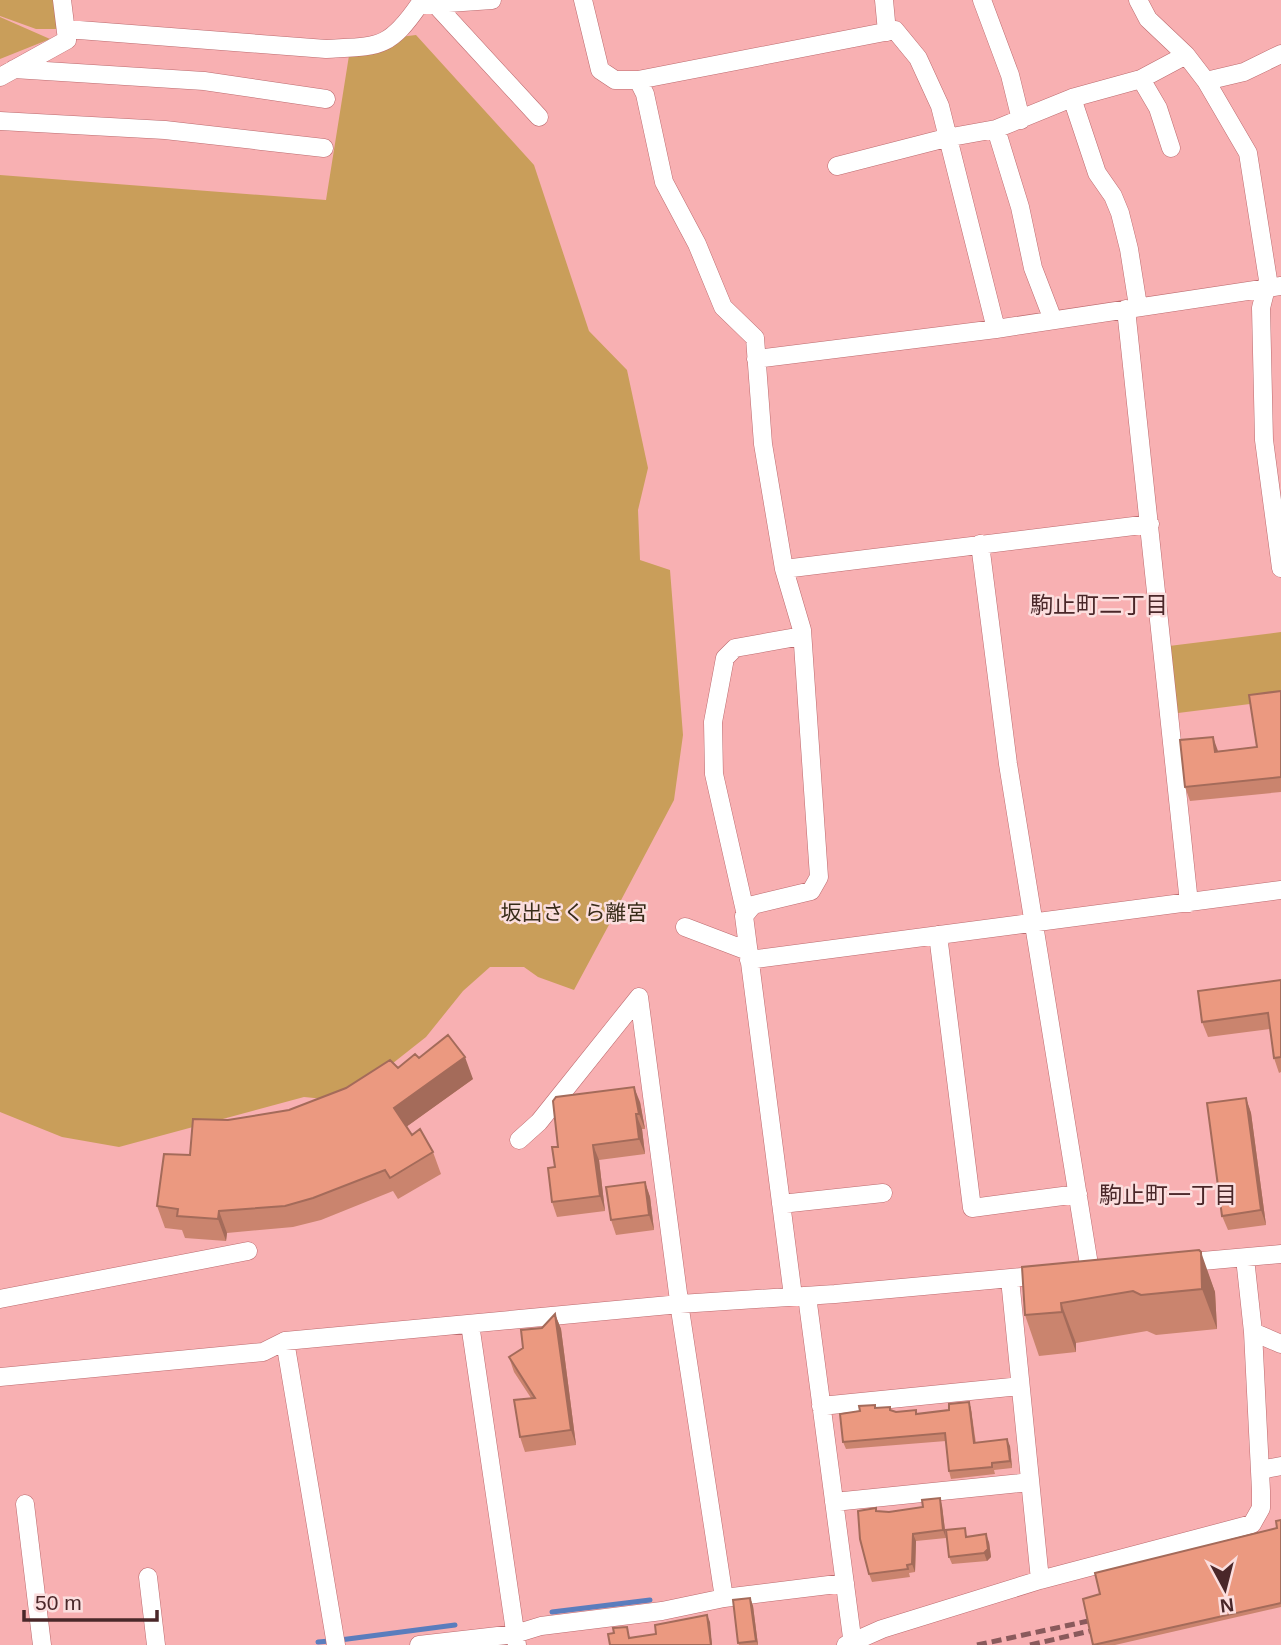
<svg xmlns="http://www.w3.org/2000/svg" width="1281" height="1645" font-family="Helvetica,'Noto Sans JP',sans-serif">
	<rect width="100%" height="100%" fill="#f8b0b2"/>
	<path fill="#c99e5a" d="M 0,0 L 54,0 L 58,29 L 36,29 L 0,16 Z
		M 0,17 L 50,39 L 0,59 Z
		M 416,35 L 534,165 L 589,331 L 627,370 L 648,468 L 638,510 L 640,560 L 670,570 L 683,735 L 674,800 L 619,904 L 626,909 L 611,921 L 574,990 L 538,977 L 524,967 L 490,967 L 463,991 L 426,1037 L 345,1101 L 304,1097 L 119,1147 L 62,1137 L 0,1112 L 0,175 L 326,200 L 351,43 Z
		M 1281,632 L 1281,700 L 1178,713 L 1169,646 Z"/>
	<g fill="none" stroke-linecap="round" stroke-linejoin="round">
		<path stroke="#5b7dbd" stroke-width="5" d="M 552,1612 L 650,1600
			M 340,1640 L 455,1625
			M 318,1642 L 330,1641"/>
		<g stroke="#bc6a6e" stroke-width="19">
			<path id="minor" d="M 583,0 L 600,70 L 615,80 L 638,80 L 645,94 L 664,182 L 697,244 L 723,307 L 755,338 L 763,444 L 784,569 L 802,630 L 819,877 L 811,891 L 753,905 L 744,916 L 793,1296
				M 884,0 L 887,32
				M 982,0 L 1010,75 L 1021,120
				M 1138,0 L 1148,19 L 1186,55 L 1206,81 L 1248,153 L 1268,280 L 1261,308 L 1264,440 L 1281,568
				M 436,5 L 539,117
				M 66,29 L 326,49 C 378,46 388,50 419,5 L 492,0
				M 14,69 L 204,81 L 326,99
				M 0,77 L 67,40 L 62,0
				M 1141,79 L 1158,108 L 1171,148
				M 638,80 L 895,30 L 918,58 L 940,106 L 996,329
				M 1206,81 L 1244,72 L 1281,54
				M 1072,98 L 1097,173 L 1113,196 L 1120,213 L 1129,249 L 1138,306
				M 0,121 L 165,130 L 324,148
				M 996,129 L 1020,207 L 1033,268 L 1053,320
				M 837,166 L 946,138 L 996,129 L 1072,98 L 1141,79 L 1186,55
				M 1126,309 L 1189,903
				M 756,359 L 996,329 L 1281,286
				M 980,544 L 1008,764 L 1090,1271
				M 784,569 C 906,554 1028,539 1150,524
				M 745,911 L 714,774 L 713,722 L 725,658 L 735,648 L 802,636
				M 685,927 L 748,951
				M 938,935 L 972,1208 L 1078,1194
				M 749,960 L 1281,890
				M 639,997 L 681,1316 L 724,1598
				M 519,1140 L 539,1122 L 639,997
				M 781,1204 L 883,1193
				M 1180,1263 L 1281,1254
				M 1010,1279 L 1040,1580
				M 807,1296 L 853,1645
				M 0,1299 L 248,1251
				M 470,1324 L 517,1645
				M 1253,1332 L 1281,1344
				M 285,1341 L 336,1645
				M 0,1377 L 263,1352 L 285,1341 L 680,1304 L 835,1294 L 1044,1275
				M 821,1406 L 1020,1386
				M 1260,1470 L 1281,1466
				M 834,1502 L 1030,1482
				M 25,1504 L 42,1645
				M 148,1577 L 156,1645
				M 419,1645 L 515,1634 L 541,1626 L 662,1611 L 724,1598 L 845,1583
				M 846,1645 L 882,1629 L 1040,1580 L 1252,1524 L 1261,1508 L 1261,1491 L 1253,1332 L 1245,1258"/>
		</g>
		<use href="#minor" stroke="#fff" stroke-width="18"/>
		<path stroke="#8a5a5c" stroke-width="5" stroke-dasharray="10 5" stroke-linecap="butt" d="M 977,1645 L 1107,1617
			M 1030,1645 L 1107,1627"/>
	</g>
	<path fill="#ca846e" d="M 1281,691 L 1281,792 L 1190,801 L 1185,787 L 1218,751 L 1257,747 Z
		M 1281,980 L 1281,1072 L 1279,1073 L 1274,1058 L 1270,1029 L 1208,1037 L 1202,1022 Z
		M 419,1058 L 473,1079 L 407,1126 L 412,1135 L 433,1152 L 441,1174 L 398,1199 L 393,1191 L 321,1220 L 293,1227 L 227,1233 L 226,1241 L 185,1238 L 182,1230 L 165,1228 L 157,1206 L 190,1155 L 228,1120 L 289,1110 L 398,1068 Z
		M 1246,1098 L 1251,1113 L 1266,1225 L 1228,1230 L 1222,1216 Z
		M 640,1102 L 645,1129 L 642,1129 L 645,1154 L 599,1160 L 605,1211 L 557,1217 L 552,1202 L 555,1167 L 558,1147 Z
		M 645,1182 L 650,1197 L 654,1230 L 616,1235 L 611,1220 Z
		M 1199,1250 L 1215,1292 L 1217,1329 L 1156,1335 L 1147,1331 L 1076,1343 L 1076,1352 L 1039,1356 L 1025,1315 Z
		M 555,1314 L 561,1329 L 576,1445 L 525,1452 L 520,1437 L 531,1398 L 514,1372 L 509,1357 L 523,1348 Z
		M 969,1402 L 971,1409 L 976,1443 L 1010,1446 L 1012,1468 L 994,1470 L 995,1474 L 951,1479 L 949,1471 L 946,1441 L 846,1449 L 843,1442 L 860,1411 L 876,1408 L 896,1412 L 917,1414 L 949,1410 Z
		M 942,1506 L 946,1538 L 916,1541 L 915,1572 L 909,1573 L 910,1577 L 872,1582 L 869,1574 L 877,1511 L 889,1512 Z
		M 1281,1520 L 1281,1607 L 1115,1645 L 1093,1645 L 1100,1594 L 1277,1528 Z
		M 968,1536 L 989,1542 L 991,1557 L 987,1561 L 952,1564 L 949,1557 Z
		M 750,1598 L 753,1606 L 758,1645 L 739,1645 L 738,1643 Z"/>
	<path fill="#a46b5a" d="M 1213,737 L 1218,751 L 1215,752 Z
		M 465,1057 L 473,1079 L 402,1130 L 394,1108 Z
		M 634,1087 L 640,1102 L 645,1129 L 639,1114 Z
		M 1246,1098 L 1251,1113 L 1266,1225 L 1261,1210 Z
		M 636,1114 L 642,1129 L 645,1154 L 639,1139 Z
		M 593,1145 L 599,1160 L 605,1211 L 600,1196 Z
		M 645,1182 L 650,1197 L 654,1230 L 649,1215 Z
		M 219,1211 L 227,1233 L 226,1241 L 218,1219 Z
		M 1201,1252 L 1215,1292 L 1217,1329 L 1202,1289 Z
		M 1061,1303 L 1076,1343 L 1076,1352 L 1062,1312 Z
		M 555,1314 L 561,1329 L 576,1445 L 571,1430 Z
		M 969,1402 L 971,1409 L 976,1450 L 974,1443 Z
		M 1007,1439 L 1010,1446 L 1012,1468 L 1010,1461 Z
		M 940,1498 L 942,1506 L 946,1538 L 943,1530 Z
		M 913,1534 L 916,1541 L 915,1572 L 912,1564 Z
		M 986,1534 L 989,1542 L 991,1557 L 987,1561 L 984,1553 Z
		M 750,1598 L 753,1606 L 758,1645 L 756,1641 Z
		M 707,1615 L 710,1622 L 712,1645 L 711,1645 Z"/>
	<path fill="#eb9980" stroke="#a46b5a" stroke-width="2" d="M 1281,691 L 1281,777 L 1185,787 L 1180,740 L 1213,737 L 1215,752 L 1257,747 L 1249,695 Z
		M 1281,980 L 1281,1057 L 1274,1058 L 1268,1013 L 1202,1022 L 1198,991 Z
		M 448,1035 L 465,1057 L 394,1108 L 412,1135 L 420,1129 L 433,1152 L 390,1178 L 385,1170 L 313,1198 L 285,1206 L 219,1211 L 218,1219 L 177,1216 L 178,1209 L 157,1206 L 164,1154 L 190,1155 L 193,1119 L 228,1120 L 289,1110 L 346,1088 L 390,1060 L 398,1068 L 415,1054 L 419,1058 Z
		M 634,1087 L 639,1114 L 636,1114 L 639,1139 L 593,1145 L 600,1196 L 552,1202 L 548,1168 L 555,1167 L 552,1147 L 558,1147 L 553,1101 L 556,1097 Z
		M 1246,1098 L 1261,1210 L 1222,1216 L 1207,1103 Z
		M 645,1182 L 649,1215 L 611,1220 L 606,1187 Z
		M 1199,1250 L 1201,1252 L 1202,1289 L 1141,1295 L 1133,1291 L 1061,1303 L 1062,1312 L 1025,1315 L 1022,1267 Z
		M 555,1314 L 571,1430 L 520,1437 L 514,1400 L 535,1398 L 509,1357 L 523,1348 L 521,1330 L 542,1328 Z
		M 969,1402 L 974,1443 L 1007,1439 L 1010,1461 L 992,1463 L 992,1467 L 949,1471 L 945,1433 L 843,1442 L 840,1414 L 860,1411 L 859,1406 L 875,1405 L 875,1408 L 890,1407 L 890,1410 L 896,1412 L 916,1410 L 916,1414 L 949,1410 L 949,1404 Z
		M 940,1498 L 943,1530 L 913,1534 L 912,1564 L 907,1565 L 908,1569 L 869,1574 L 860,1539 L 858,1511 L 876,1508 L 876,1511 L 889,1512 L 923,1507 L 922,1500 Z
		M 1281,1520 L 1281,1603 L 1093,1645 L 1083,1599 L 1100,1594 L 1095,1573 L 1277,1528 L 1276,1521 Z
		M 965,1528 L 966,1537 L 986,1534 L 988,1549 L 984,1553 L 949,1557 L 946,1530 Z
		M 750,1598 L 756,1641 L 738,1643 L 733,1600 Z
		M 707,1615 L 711,1645 L 610,1645 L 608,1634 L 614,1633 L 613,1628 L 627,1627 L 629,1638 L 656,1634 L 655,1625 Z"/>
	<g text-anchor="middle" dominant-baseline="central" stroke-width="5" stroke-linejoin="round" paint-order="stroke">
		<g font-size="21" fill="#372b18" stroke="#fbdede">
			<text x="574" y="912">坂出さくら離宮</text>
		</g>
		<g font-size="23" fill="#4a2729" stroke="#fbdede">
			<text x="1099" y="605">駒止町二丁目</text>
			<text x="1168" y="1195">駒止町一丁目</text>
		</g>
	</g>
	<g transform="translate(1225 1589) rotate(173)" stroke="#fbdede" stroke-width="5" paint-order="stroke">
	<path d="M0-5L12 26L0 18L-12 26Z" fill="#4a2729"/>
	<text y="-10" font-size="19" font-weight="bold" text-anchor="middle" fill="#4a2729">N</text>
	</g>
	<path d="M24 1610v10h133v-10" fill="none" stroke="#4a2729" stroke-width="3.5"/>
	<text x="35" y="1610" font-size="21" fill="#4a2729" stroke="#fbdede" stroke-width="5" paint-order="stroke">50 m</text>
</svg>
